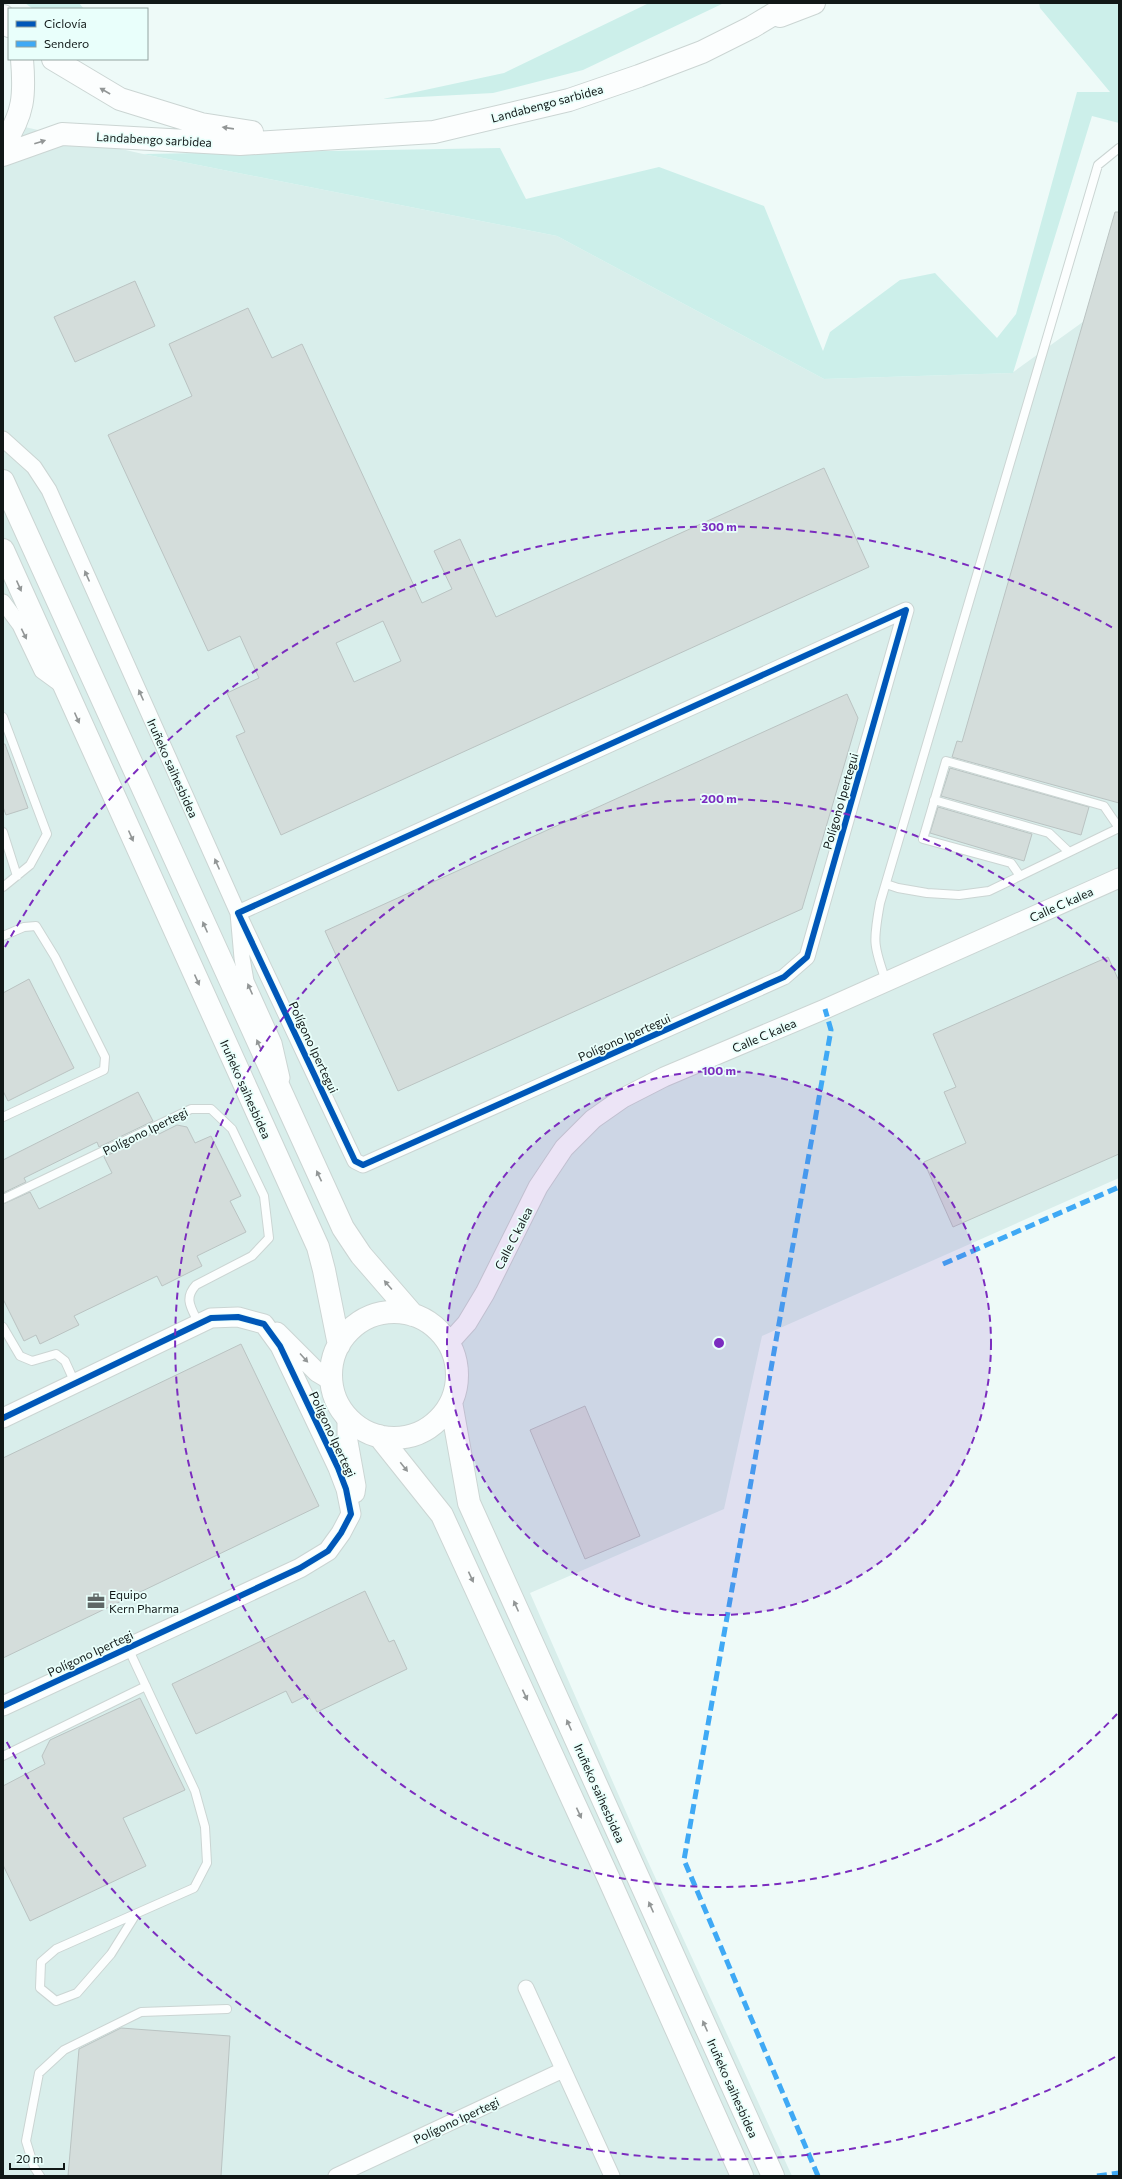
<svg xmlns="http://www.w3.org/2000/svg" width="1122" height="2179" font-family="Commissioner,sans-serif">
	<rect width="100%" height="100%" fill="#eefaf8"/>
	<path fill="#d9eeeb" d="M 3,122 L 143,154 L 557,236 L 824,379 L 1012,373 L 1119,296 L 1119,1178 L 762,1336 L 724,1509 L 530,1593 L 644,1853 L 792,2176 L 3,2176 Z"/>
	<path fill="#ccefea" d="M 25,3 L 79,3 L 84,9 L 33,9 Z
		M 649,3 L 724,3 L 583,70 L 493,93 L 383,99 L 504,73 Z
		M 1039,3 L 1119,3 L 1119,123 L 1092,116 L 1013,373 L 824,379 L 557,236 L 143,154 L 500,148 L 526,199 L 659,167 L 764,206 L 823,351 L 830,332 L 900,280 L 935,273 L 997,338 L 1016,314 L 1077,92 L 1110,92 L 1040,8 Z"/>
	<path fill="#d4dddb" stroke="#bac3c2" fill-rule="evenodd" d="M 1115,212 L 1119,212 L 1119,803 L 952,757 L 957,741 L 962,742 Z
		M 135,281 L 155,326 L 75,362 L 54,317 Z
		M 248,308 L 272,358 L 302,344 L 422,603 L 452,589 L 434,551 L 460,539 L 496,617 L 824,468 L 869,567 L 281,835 L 236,736 L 245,732 L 227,693 L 259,678 L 240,636 L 208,651 L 108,435 L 192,396 L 169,344 ZM 383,621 L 401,661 L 354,682 L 336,643 Z
		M 847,694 L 858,718 L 802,909 L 398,1091 L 325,931 Z
		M 3,744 L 5,744 L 28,808 L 6,815 L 3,807 Z
		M 950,768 L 1089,807 L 1081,835 L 941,796 Z
		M 938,807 L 1032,834 L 1024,861 L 930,833 Z
		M 1108,957 L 1119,981 L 1119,1154 L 953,1227 L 924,1162 L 966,1143 L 944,1092 L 956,1087 L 933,1034 Z
		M 29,979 L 74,1068 L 8,1101 L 3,1091 L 3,993 Z
		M 138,1092 L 153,1121 L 99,1147 L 97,1142 L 24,1178 L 26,1182 L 3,1193 L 3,1160 Z
		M 177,1125 L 187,1127 L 195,1143 L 211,1136 L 241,1196 L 230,1201 L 246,1232 L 197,1256 L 202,1266 L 162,1286 L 157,1276 L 74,1316 L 79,1325 L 40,1344 L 36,1335 L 24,1341 L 3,1299 L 3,1204 L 30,1192 L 39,1209 L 112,1173 L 104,1157 L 158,1131 L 159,1134 Z
		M 241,1344 L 319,1506 L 3,1658 L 3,1458 Z
		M 585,1406 L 640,1536 L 585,1559 L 530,1430 Z
		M 365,1591 L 389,1642 L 394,1640 L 407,1669 L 317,1712 L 308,1695 L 292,1703 L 286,1691 L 196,1734 L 172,1684 Z
		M 140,1698 L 185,1790 L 123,1818 L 146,1866 L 30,1921 L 3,1865 L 3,1786 L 45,1764 L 42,1756 L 50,1740 Z
		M 121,2028 L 230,2036 L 221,2176 L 68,2176 L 79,2049 Z"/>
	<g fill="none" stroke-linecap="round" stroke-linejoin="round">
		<g stroke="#cbd5d3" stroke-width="10">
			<path id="service" d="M 3,717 L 47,834 L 30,865 L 3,887
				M 934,800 L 1049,833 L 1069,852
				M 3,832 L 17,876
				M 1020,876 L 1011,863 L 923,839 L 946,761 L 1104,806 L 1119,828
				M 886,884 L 898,888 L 927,893 L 959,895 L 989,891 L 1119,828
				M 3,936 L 24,927 L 36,926 L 55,957 L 105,1057 L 104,1070 L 3,1117
				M 886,981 C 873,945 873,941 880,903 L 1098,165 L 1119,148
				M 3,1199 L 191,1109 L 211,1109 L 232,1129 L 264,1196 L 269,1238 L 252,1256 L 196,1285 C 183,1299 192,1309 199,1324
				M 3,1327 L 20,1356 L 32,1361 L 56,1354 L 65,1361 L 75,1383
				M 128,1648 L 195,1791 L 205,1827 L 207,1863 L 194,1888 L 56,1949 L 41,1962 L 40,1988 L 56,2001 L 77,1993 L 111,1954 L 136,1914
				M 3,1756 L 146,1686
				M 40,2176 L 34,2167 L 26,2141 L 39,2073 L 64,2050 L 141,2012 L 227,2009"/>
		</g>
		<g stroke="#cbd5d3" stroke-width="17">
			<path id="minor" d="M 3,439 L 34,467 L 49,490 L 238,913 L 242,958 L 246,981 L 274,1043 L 282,1078
				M 3,602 L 20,625 L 42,671 L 64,687
				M 906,610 L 807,957 L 784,977 L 363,1165 L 355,1161 L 238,913 Z
				M 526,1988 L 612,2176
				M 336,2176 L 563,2070"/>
		</g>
		<g stroke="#cbd5d3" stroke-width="21">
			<path id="tertiary" d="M 277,1332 L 317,1372 L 332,1381
				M 449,1343 L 467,1323 L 485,1293 L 538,1187 L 564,1148 L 593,1119 L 623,1098 L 664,1077 L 825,1009 L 1119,878
				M 347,1416 L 347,1436 L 356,1486 L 355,1493
				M 3,1418 L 211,1318 L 238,1317 L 264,1324 L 280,1346 L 338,1468 L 346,1489 L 351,1514 L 341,1533 L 328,1551 L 300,1568 L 3,1706"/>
		</g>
		<g stroke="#cbd5d3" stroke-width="24">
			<path id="trunk" d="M 3,16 L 9,26
				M 780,16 L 814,3
				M 53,59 L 120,99 L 201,124 L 252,132
				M 3,145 C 24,114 25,95 22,59
				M 3,155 L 62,134 L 240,144 L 434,132 L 569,100 L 639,76 L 702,52 L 752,27 L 792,3
				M 3,481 L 343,1228 L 361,1255 L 413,1315
				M 3,550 L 318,1247 L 324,1270 L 339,1345
				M331 1375a63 63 0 1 1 126 0a63 63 0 1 1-126 0Z
				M 451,1402 L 469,1503 L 773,2176
				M 379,1436 L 442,1515 L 608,1877 L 742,2176"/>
		</g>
		<use href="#service" stroke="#fcfefe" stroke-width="8"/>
		<use href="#minor" stroke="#fcfefe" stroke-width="15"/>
		<use href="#tertiary" stroke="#fcfefe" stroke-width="19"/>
		<use href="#trunk" stroke="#fcfefe" stroke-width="22"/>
		<path stroke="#3fa9f5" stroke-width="5" stroke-dasharray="10 5" stroke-linecap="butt" d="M 943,1264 L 1119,1187
			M 818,2176 L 684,1860 L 831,1030 L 825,1009
			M 1097,2176 L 1119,2173"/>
		<g stroke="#e9fffb" stroke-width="8">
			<path id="cycleway" d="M 906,610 L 807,957 L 784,977 L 363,1165 L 355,1161 L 238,913 Z
				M 3,1418 L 211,1318 L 238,1317 L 264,1324 L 280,1346 L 338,1468 L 346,1489 L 351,1514 L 341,1533 L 328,1551 L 300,1568 L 3,1706"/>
		</g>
		<use href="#cycleway" stroke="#0057b8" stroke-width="6"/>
	</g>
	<defs><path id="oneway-solid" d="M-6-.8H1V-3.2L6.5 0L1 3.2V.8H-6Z"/></defs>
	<g fill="#929696">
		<use href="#oneway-solid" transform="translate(105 91) rotate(-150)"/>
		<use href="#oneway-solid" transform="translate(228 128) rotate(-172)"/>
		<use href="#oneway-solid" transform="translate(40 142) rotate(-18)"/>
		<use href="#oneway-solid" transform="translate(87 576) rotate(-114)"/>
		<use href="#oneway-solid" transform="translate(19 586) rotate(66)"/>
		<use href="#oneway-solid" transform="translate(24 634) rotate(64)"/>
		<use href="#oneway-solid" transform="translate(141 695) rotate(-114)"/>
		<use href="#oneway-solid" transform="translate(77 718) rotate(66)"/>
		<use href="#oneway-solid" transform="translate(131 836) rotate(66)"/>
		<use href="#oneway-solid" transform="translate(217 864) rotate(-114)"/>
		<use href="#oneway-solid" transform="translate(205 927) rotate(-114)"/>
		<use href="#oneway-solid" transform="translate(197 980) rotate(66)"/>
		<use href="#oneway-solid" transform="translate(250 989) rotate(-114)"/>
		<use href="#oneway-solid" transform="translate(259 1045) rotate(-114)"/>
		<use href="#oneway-solid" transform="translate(319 1176) rotate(-115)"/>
		<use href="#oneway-solid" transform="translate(388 1285) rotate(-131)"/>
		<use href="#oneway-solid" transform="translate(304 1358) rotate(48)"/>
		<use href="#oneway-solid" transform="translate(404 1467) rotate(51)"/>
		<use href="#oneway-solid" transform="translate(471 1577) rotate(65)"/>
		<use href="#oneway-solid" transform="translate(516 1606) rotate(-114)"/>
		<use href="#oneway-solid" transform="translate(525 1695) rotate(65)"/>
		<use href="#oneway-solid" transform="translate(569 1725) rotate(-114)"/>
		<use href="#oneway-solid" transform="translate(579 1813) rotate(65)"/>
		<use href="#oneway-solid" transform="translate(651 1907) rotate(-114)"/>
		<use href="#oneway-solid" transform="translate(705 2026) rotate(-114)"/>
	</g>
	<circle cx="719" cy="1343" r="272" fill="#7b2cbf" fill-opacity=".12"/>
	<g fill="none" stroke="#7b2cbf" stroke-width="2" stroke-dasharray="7 5">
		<circle cx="719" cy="1343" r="272"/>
		<path d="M1117 1714A544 544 0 1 1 1117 972"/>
		<path d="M1115 2057A816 816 0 0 1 5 1739M5 947A816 816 0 0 1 1115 629"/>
	</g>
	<defs>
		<g id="office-bare" transform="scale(1.38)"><path d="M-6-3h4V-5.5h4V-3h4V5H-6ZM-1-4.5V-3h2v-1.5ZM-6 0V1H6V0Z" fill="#5e6766" stroke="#e9fffb" stroke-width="2.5" paint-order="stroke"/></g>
	</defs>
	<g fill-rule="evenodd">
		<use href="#office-bare" x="96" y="1601"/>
	</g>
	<g text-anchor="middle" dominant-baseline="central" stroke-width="3.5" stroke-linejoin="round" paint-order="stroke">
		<g font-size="12" fill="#111817" stroke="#e9fffb">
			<text transform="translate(547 103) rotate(-15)">Landabengo sarbidea</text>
			<text transform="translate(154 139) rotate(3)">Landabengo sarbidea</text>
			<text transform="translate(173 768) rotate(66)">Iruñeko saihesbidea</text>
			<text transform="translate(840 801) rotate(-74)">Polígono Ipertegui</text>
			<text transform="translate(1061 904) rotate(-24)">Calle C kalea</text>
			<text transform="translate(764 1035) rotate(-23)">Calle C kalea</text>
			<text transform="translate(624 1037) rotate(-24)">Polígono Ipertegui</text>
			<text transform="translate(314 1047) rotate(65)">Polígono Ipertegui</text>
			<text transform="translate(246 1089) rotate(66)">Iruñeko saihesbidea</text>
			<text transform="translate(145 1131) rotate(-26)">Polígono Ipertegi</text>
			<text transform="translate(513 1238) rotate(-63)">Calle C kalea</text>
			<text transform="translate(333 1434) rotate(65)">Polígono Ipertegi</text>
			<text transform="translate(90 1653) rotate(-25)">Polígono Ipertegi</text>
			<text transform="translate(600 1793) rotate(66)">Iruñeko saihesbidea</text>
			<text transform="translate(733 2088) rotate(66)">Iruñeko saihesbidea</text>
			<text transform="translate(456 2120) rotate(-25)">Polígono Ipertegi</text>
		</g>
		<g font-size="12" fill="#111817" stroke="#e9fffb" text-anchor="start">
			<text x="109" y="1594">Equipo<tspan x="109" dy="14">Kern Pharma</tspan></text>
		</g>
	</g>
	<circle cx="719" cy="1343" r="6" fill="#7b2cbf" stroke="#e9fffb" stroke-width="2"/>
	<g font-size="12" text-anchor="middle" font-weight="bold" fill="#7b2cbf" stroke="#e9fffb" stroke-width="3.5" stroke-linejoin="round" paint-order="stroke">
		<text x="719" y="531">300 m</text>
		<text x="719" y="803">200 m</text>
		<text x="719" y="1075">100 m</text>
	</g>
	<rect width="1122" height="2179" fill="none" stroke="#111817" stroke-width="8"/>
	<rect x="8" y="8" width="140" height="52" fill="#e9fffb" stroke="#93a3a0"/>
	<rect x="16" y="21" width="20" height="6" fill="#0057b8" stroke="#93a3a0"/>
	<text x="44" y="28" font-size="12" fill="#111817">Ciclovía</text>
	<rect x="16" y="41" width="20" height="6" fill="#3fa9f5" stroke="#93a3a0"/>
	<text x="44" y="48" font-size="12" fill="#111817">Sendero</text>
	<path d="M10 2163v6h54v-6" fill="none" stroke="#111817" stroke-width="2"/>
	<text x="16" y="2163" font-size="12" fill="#111817" stroke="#e9fffb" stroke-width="3" paint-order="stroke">20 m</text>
</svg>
